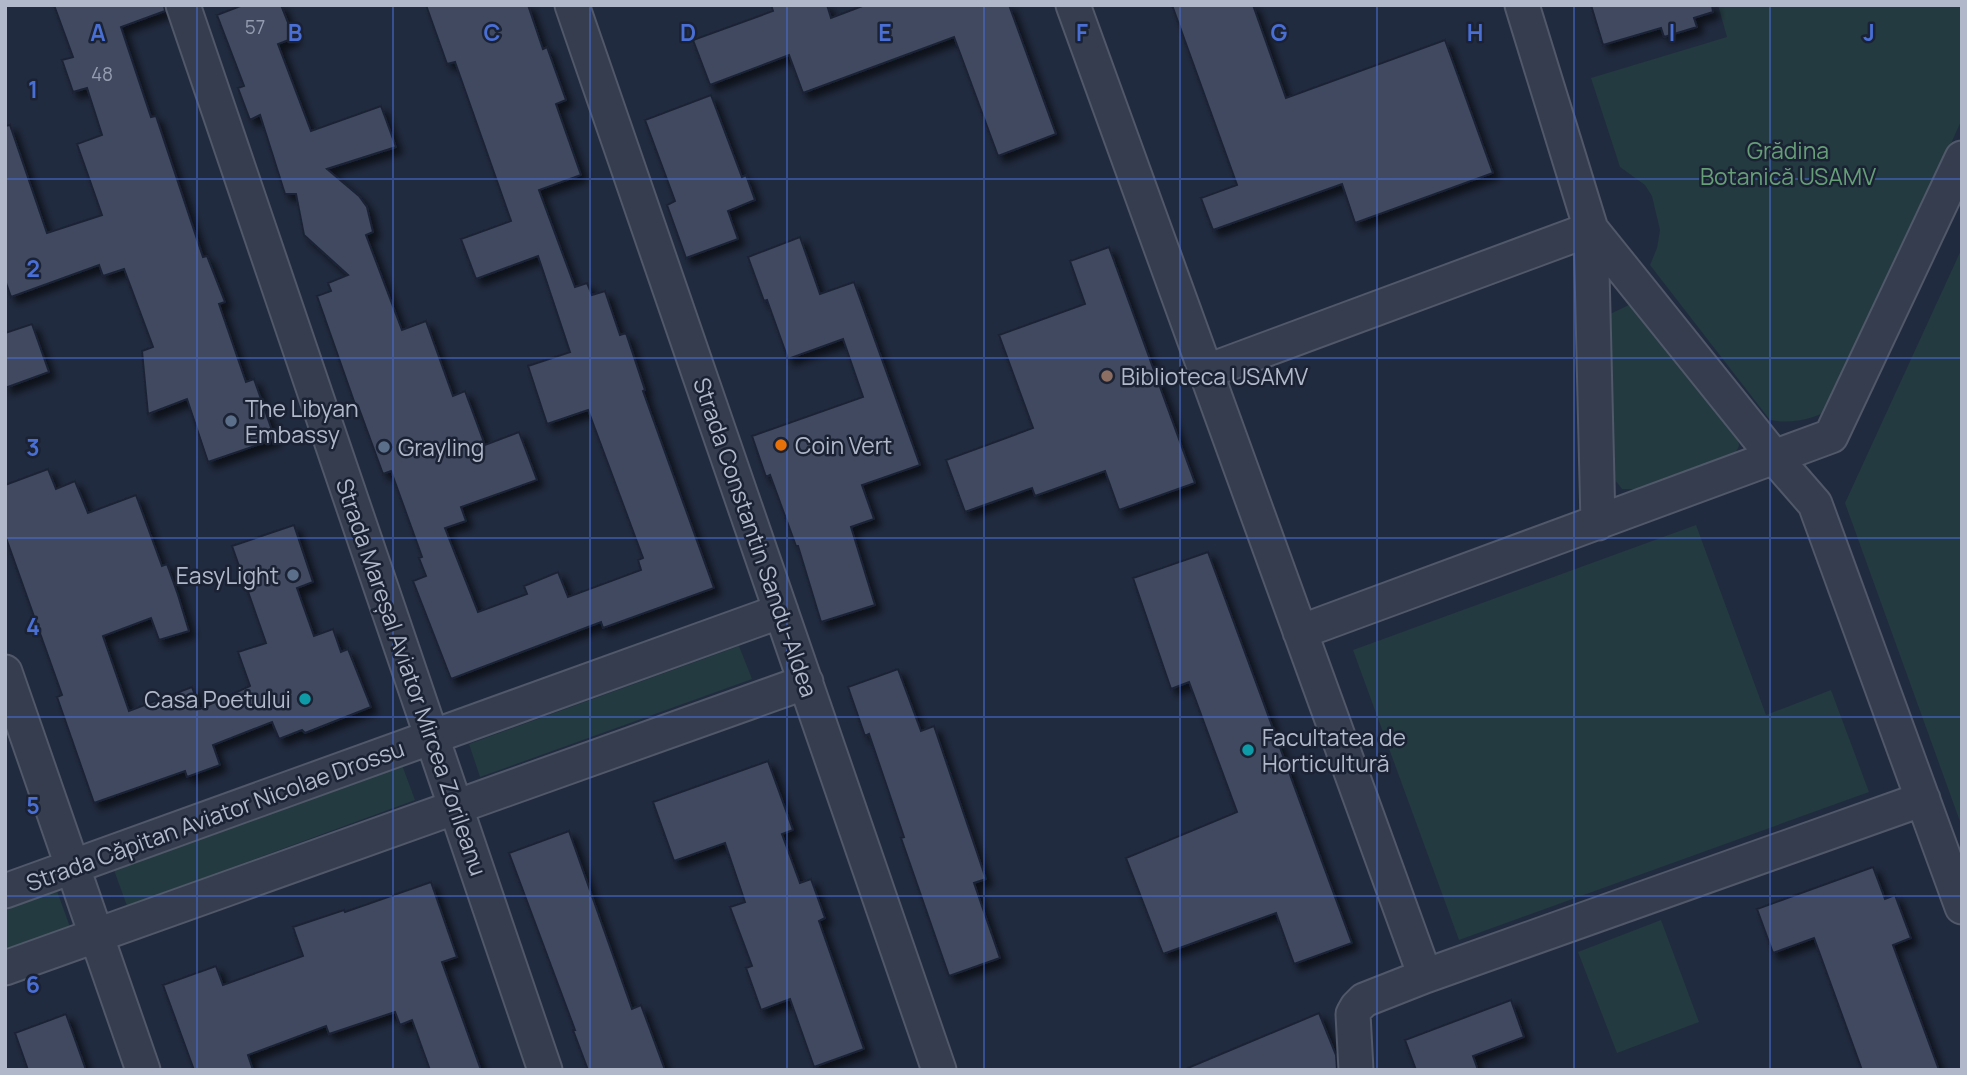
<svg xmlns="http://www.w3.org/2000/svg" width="1967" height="1075" font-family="Manrope,sans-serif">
	<defs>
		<filter id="shadow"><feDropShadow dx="6" dy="6" stdDeviation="3.5" flood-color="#0009"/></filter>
	</defs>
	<rect width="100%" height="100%" fill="#212b3f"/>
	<path fill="#233a40" d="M 1718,5 L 1962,5 L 1962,119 L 1833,405 C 1819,420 1789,424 1770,420 L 1650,265 L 1657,248 L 1660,230 L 1652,196 L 1645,185 L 1620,167 L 1591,78 L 1727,37 Z
		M 1962,248 L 1962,827 L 1845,503 Z
		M 1631,304 L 1738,438 L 1739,446 L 1734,456 L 1638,489 L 1622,489 L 1615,480 L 1611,465 L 1608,315 Z
		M 1696,525 L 1766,715 L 1831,690 L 1869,792 L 1459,940 L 1353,650 Z
		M 739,646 L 752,679 L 480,777 L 469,744 Z
		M 402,765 L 415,800 L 127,906 L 114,870 Z
		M 57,891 L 70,927 L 5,951 L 5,910 Z
		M 1661,920 L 1699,1022 L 1617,1053 L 1578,952 Z"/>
	<path fill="#3f4a61" stroke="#1c2435" stroke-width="2" filter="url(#shadow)" d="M 54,5 L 164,5 L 165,11 L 121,27 L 151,117 L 156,116 L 203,257 L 207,256 L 225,302 L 219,304 L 246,382 L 254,379 L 275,439 L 208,462 L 187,399 L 148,414 L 142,351 L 153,347 L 124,269 L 103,276 L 99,265 L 11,297 L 5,280 L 5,126 L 10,125 L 47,233 L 102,215 L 77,144 L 102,135 L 87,88 L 73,92 L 62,60 L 73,57 Z
		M 243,5 L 281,5 L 294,38 L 278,44 L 311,131 L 381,106 L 396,147 L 327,169 L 359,196 L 367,207 L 373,232 L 366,235 L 402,330 L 426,321 L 453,396 L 465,391 L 485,445 L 519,432 L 537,480 L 461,507 L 466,521 L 445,528 L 478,612 L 527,594 L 524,586 L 558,572 L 568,597 L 641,570 L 638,560 L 643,558 L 588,410 L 547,424 L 528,366 L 570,352 L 538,256 L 476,279 L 461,239 L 511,221 L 455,62 L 447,64 L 426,5 L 528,5 L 543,49 L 547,47 L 566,100 L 556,104 L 581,175 L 539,190 L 575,287 L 587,283 L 592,295 L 605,291 L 620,335 L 626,333 L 645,390 L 643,391 L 714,588 L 603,628 L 601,622 L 451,679 L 413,581 L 426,576 L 419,558 L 422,557 L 391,471 L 383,474 L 358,406 L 356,407 L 317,296 L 331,291 L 328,283 L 348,275 L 304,235 L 296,194 L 285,194 L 260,115 L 250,120 L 238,88 L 244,86 L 217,15 Z
		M 771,5 L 827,5 L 831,18 L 865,5 L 1009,5 L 1056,134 L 998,156 L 954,37 L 803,93 L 789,55 L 710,85 L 693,40 L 773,11 Z
		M 1172,5 L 1253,5 L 1286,98 L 1445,40 L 1493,173 L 1355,223 L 1342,184 L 1213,230 L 1201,198 L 1237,185 Z
		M 1591,5 L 1712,5 L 1713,12 L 1694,18 L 1697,27 L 1664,37 L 1661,28 L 1603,45 Z
		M 711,95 L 742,177 L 746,175 L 755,200 L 728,211 L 738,239 L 686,258 L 667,205 L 675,201 L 645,120 Z
		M 800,237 L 820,294 L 854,282 L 920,465 L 862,485 L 874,519 L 851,527 L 875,605 L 821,622 L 798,546 L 796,546 L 770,475 L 766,477 L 752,436 L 863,397 L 843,339 L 788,359 L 767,300 L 764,301 L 748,257 Z
		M 1109,247 L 1195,483 L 1119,510 L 1105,471 L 1035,496 L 1032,488 L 965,512 L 946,460 L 1033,428 L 999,335 L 1085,304 L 1070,261 Z
		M 32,324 L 49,372 L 5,388 L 5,333 Z
		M 48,469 L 56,489 L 75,481 L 88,513 L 136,495 L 162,566 L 167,564 L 178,595 L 189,631 L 159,640 L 151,618 L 103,636 L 129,711 L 192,687 L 200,709 L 250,686 L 238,652 L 266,643 L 232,546 L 294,525 L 313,582 L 297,588 L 314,636 L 333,629 L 341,652 L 348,649 L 371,707 L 305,733 L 302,730 L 279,739 L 272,722 L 213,745 L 220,765 L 187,777 L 185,771 L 94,803 L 57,697 L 62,695 L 5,535 L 5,485 Z
		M 1208,552 L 1352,943 L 1294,964 L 1276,913 L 1163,954 L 1126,858 L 1237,812 L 1189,682 L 1171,689 L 1133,578 Z
		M 898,669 L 921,731 L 934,726 L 986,879 L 974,883 L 1000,958 L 949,976 L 901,838 L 904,837 L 869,734 L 865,736 L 848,687 Z
		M 768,761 L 793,830 L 782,834 L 800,883 L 811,879 L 825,918 L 819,921 L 864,1049 L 814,1067 L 790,999 L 761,1010 L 746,968 L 752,966 L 730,907 L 745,902 L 725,843 L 674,861 L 653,802 Z
		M 569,831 L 632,1009 L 641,1005 L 665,1070 L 588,1070 L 573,1030 L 575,1030 L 509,853 Z
		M 1873,867 L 1885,899 L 1895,895 L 1911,938 L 1893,945 L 1939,1070 L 1862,1070 L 1814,938 L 1773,953 L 1757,909 Z
		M 431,882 L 457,957 L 442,962 L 481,1070 L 430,1070 L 412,1020 L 400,1025 L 395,1012 L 329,1034 L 326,1026 L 248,1055 L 253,1070 L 194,1070 L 163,985 L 216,966 L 223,985 L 303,956 L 293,927 L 344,910 L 345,912 Z
		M 1511,1000 L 1524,1037 L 1473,1056 L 1478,1070 L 1416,1070 L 1405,1040 Z
		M 1319,1013 L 1336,1055 L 1337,1070 L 1183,1070 Z
		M 66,1014 L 86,1070 L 28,1070 L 15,1033 Z"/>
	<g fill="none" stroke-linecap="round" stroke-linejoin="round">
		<g stroke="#505869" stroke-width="37">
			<path id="minor" d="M 183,5 L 545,1070
				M 572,5 L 939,1070
				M 1073,5 L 1425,976
				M 1205,372 L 1591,229 L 1522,5
				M 1598,523 L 1591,229 L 1775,458 L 1815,504 L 1962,907
				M 1300,632 L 1831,436 L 1962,158
				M 5,672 L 143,1070
				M 5,891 L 781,611
				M 5,968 L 806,682
				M 1356,1070 L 1353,1014 L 1357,1007 L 1364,1000 L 1425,976 L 1923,799"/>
		</g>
		<use href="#minor" stroke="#353d4f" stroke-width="33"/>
	</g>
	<path fill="none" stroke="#496ed4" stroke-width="2" stroke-opacity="0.55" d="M 197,5 L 197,1070M 393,5 L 393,1070M 590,5 L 590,1070M 787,5 L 787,1070M 984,5 L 984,1070M 1180,5 L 1180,1070M 1377,5 L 1377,1070M 1574,5 L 1574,1070M 1770,5 L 1770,1070M 5,179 L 1962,179M 5,358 L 1962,358M 5,538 L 1962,538M 5,717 L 1962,717M 5,896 L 1962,896"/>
	<circle fill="#8d6e63" stroke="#1a2233" stroke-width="2.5" cx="1107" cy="376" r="7"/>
	<g fill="#5c6f8a" stroke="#1a2233" stroke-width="2.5">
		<circle cx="231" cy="421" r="7"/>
		<circle cx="384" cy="447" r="7"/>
		<circle cx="293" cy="575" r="7"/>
	</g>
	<circle fill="#e8710a" stroke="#1a2233" stroke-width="2.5" cx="781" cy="445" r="7"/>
	<g fill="#0f9aa8" stroke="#1a2233" stroke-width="2.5">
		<circle cx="305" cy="699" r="7"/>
		<circle cx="1248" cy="750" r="7"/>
	</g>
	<g text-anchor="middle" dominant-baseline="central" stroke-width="5" stroke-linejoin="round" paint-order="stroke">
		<g font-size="19" fill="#949cb0">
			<text x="255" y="27">57</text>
			<text x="102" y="74">48</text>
		</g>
		<g font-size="23" fill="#659e77" stroke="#1a2233">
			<text x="1788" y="150">Grădina<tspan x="1788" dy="26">Botanică USAMV</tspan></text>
		</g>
		<g font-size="23" fill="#b0b8ca" stroke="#1a2233" text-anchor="start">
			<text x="1121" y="376">Biblioteca USAMV</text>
			<text x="245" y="408">The Libyan<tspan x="245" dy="26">Embassy</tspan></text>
			<text x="795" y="445">Coin Vert</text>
			<text x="398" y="447">Grayling</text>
			<text x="279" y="575" text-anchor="end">EasyLight</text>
			<text x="291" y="699" text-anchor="end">Casa Poetului</text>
			<text x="1262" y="737">Facultatea de<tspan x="1262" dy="26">Horticultură</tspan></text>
		</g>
		<g font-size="23" fill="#b0b8ca" stroke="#1a2233">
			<text transform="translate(756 537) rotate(71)">Strada Constantin Sandu-Aldea</text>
			<text transform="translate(412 677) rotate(71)">Strada Mareșal Aviator Mircea Zorileanu</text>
			<text transform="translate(215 815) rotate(-20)">Strada Căpitan Aviator Nicolae Drossu</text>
		</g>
	</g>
	<g font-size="23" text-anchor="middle" font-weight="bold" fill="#496ed4" stroke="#1a2233" stroke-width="5" stroke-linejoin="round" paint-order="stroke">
		<text x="98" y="41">A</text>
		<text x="295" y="41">B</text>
		<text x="492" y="41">C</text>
		<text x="688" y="41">D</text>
		<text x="885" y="41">E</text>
		<text x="1082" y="41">F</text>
		<text x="1279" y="41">G</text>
		<text x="1475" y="41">H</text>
		<text x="1672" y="41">I</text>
		<text x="1869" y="41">J</text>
		<text x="33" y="98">1</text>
		<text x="33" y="277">2</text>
		<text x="33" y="456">3</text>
		<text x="33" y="635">4</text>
		<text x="33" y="814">5</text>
		<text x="33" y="993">6</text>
	</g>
	<rect width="1967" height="1075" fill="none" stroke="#b0b8ca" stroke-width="14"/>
</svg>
